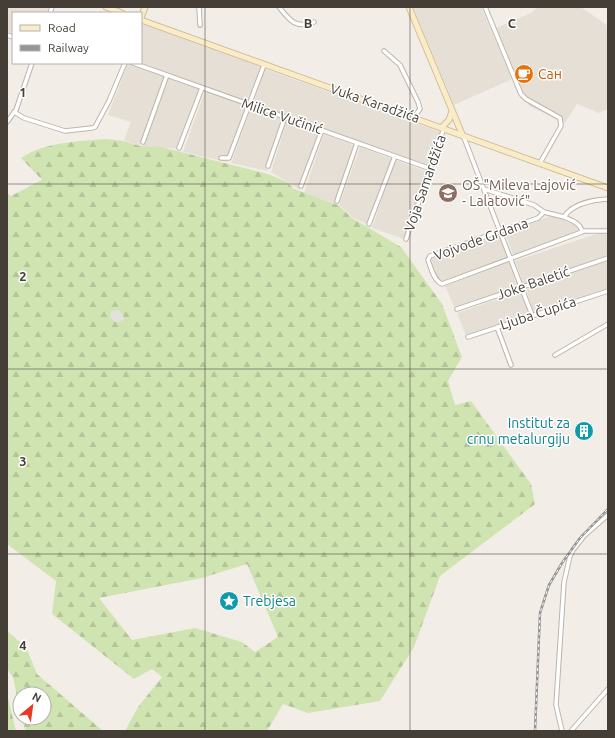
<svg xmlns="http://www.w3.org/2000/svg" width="615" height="738" font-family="Ubuntu,sans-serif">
	<defs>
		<pattern id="forest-firs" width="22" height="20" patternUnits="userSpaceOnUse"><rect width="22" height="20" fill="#d0e4b2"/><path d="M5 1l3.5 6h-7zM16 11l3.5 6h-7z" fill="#b4c59a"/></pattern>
		<pattern id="cemetery-stones" width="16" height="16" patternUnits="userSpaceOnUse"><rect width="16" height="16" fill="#d0e4b2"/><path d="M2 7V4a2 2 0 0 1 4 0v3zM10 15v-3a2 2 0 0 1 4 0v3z" fill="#b4c59a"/></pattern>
	</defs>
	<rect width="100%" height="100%" fill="#f2eee7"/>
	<path fill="#e6dfd5" d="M 7,7 L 49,7 L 47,13 L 13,13 L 13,34 L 7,32 Z
		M 413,7 L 481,7 L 512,79 L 454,105 Z
		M 537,7 L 581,7 L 608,26 L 608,109 L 599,113 L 577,104 L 565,123 L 529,106 L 496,28 L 531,13 Z
		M 141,24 L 262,67 L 249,103 L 140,63 Z
		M 128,63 L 165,76 L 140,146 L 124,140 L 131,122 L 108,115 Z
		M 265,69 L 440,132 L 429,166 L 253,104 Z
		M 169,78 L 201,90 L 180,149 L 143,146 Z
		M 205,91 L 247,106 L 227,162 L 183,152 Z
		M 251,108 L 284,119 L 267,171 L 231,163 Z
		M 287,120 L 320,132 L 300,190 L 271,172 Z
		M 324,134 L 356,146 L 337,204 L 304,193 Z
		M 360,147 L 392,159 L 369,225 L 353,218 L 339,205 Z
		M 395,160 L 428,172 L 404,239 L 372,228 Z
		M 551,216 L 580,225 L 583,234 L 514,257 L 505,233 Z
		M 602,232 L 608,234 L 608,257 L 524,286 L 515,261 Z
		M 500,235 L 509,259 L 440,284 L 431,259 Z
		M 608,260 L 608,288 L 534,313 L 526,289 Z
		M 510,262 L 519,287 L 456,311 L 445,286 Z
		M 521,291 L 529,315 L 467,338 L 457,313 Z"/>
	<path fill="url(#forest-firs)" fill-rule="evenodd" d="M 107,139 L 124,141 L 140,146 L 161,147 L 268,174 L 287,182 L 294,189 L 338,205 L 352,218 L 401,247 L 442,304 L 462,357 L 448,381 L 455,405 L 471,401 L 531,484 L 535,504 L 440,576 L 414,647 L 380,701 L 308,713 L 283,704 L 267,731 L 125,731 L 138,707 L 162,677 L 152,669 L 134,679 L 52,614 L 56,581 L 7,544 L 7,193 L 11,196 L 42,180 L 21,158 C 44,142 80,141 107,139 ZM 247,564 L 278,637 L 255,652 L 242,642 L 195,628 L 132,640 L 99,598 L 202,578 Z
		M 7,631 L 26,647 L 37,674 L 103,731 L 26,731 L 21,718 L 44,718 L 44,694 L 20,694 L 20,713 L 13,677 L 7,669 Z"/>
	<path fill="url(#cemetery-stones)" d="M 7,694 L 16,731 L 7,731 Z"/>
	<path fill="#e3e1de" d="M 119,310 L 125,319 L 117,323 L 110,317 L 111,311 Z"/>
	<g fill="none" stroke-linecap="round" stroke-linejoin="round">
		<g stroke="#bdb5aa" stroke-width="5.5">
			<path id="street" d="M 199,7 L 200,25
				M 279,7 C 290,21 296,29 314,22
				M 485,7 L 521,94 L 526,99 L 560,118 L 561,126 L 540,163
				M 50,13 L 52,7
				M 7,35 L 13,37
				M 384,51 L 400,65 L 418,102 L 420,109 L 414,117
				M 133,63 L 431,169
				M 14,112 L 24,118 L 65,131 L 92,128 L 95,127 L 109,101 L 125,63
				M 7,122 L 16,110 L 32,63
				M 463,135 L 532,315
				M 143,142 L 167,75
				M 179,148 L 202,88
				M 221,158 L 229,158 L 264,65
				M 268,166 L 285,117
				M 301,186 L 322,130
				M 484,189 L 534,205 L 544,212
				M 337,201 L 357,143
				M 564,217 C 571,220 581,223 582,232 L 442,284 C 434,281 431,268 428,260 L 430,256 L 538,218 L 544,212 L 564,217 C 573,203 592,200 608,199
				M 369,224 L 395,156
				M 583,231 L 608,231
				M 406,239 L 444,128
				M 457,309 L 608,258
				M 497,327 L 511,365
				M 468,337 L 608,291
				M 555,355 L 608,324
				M 562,731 L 556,705 L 564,582 L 570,556 L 573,550 L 584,536 L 608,515
				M 571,731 L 608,689"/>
		</g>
		<g stroke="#cfbe99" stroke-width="7">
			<path id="secondary" d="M 106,7 L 122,13
				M 409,7 L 462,134
				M 141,18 L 145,7
				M 141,20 L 608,188
				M 442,127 L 449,120 L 452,111"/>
		</g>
		<use href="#street" stroke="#fff" stroke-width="3.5"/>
		<use href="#secondary" stroke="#fbecc8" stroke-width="5"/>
		<g stroke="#959595" stroke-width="2.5">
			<path id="rail" d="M 535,731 L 540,613 L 549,585 L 562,563 L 580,538 L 608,509"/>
		</g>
		<use href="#rail" stroke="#fff" stroke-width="1" stroke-dasharray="3" stroke-linecap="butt"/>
	</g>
	<path fill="none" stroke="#443e36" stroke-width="1" stroke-opacity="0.55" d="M 205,7 L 205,731M 410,7 L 410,731M 7,184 L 608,184M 7,369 L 608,369M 7,554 L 608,554"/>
	<defs>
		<g id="cafe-disc" transform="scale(1)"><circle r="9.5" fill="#e8710a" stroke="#fff"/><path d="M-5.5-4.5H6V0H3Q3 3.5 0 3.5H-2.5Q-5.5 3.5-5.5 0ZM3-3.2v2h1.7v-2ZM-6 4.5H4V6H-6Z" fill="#fff"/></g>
		<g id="school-disc" transform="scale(1)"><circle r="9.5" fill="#8d6e63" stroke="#fff"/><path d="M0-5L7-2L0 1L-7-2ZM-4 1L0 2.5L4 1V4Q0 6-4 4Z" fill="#fff"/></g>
		<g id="building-disc" transform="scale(1)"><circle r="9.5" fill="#0f9aa8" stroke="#fff"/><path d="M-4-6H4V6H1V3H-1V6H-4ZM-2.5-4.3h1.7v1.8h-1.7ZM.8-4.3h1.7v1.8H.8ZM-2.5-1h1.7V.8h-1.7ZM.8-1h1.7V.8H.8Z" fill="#fff"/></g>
		<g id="sight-disc" transform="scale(1)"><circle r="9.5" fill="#0f9aa8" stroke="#fff"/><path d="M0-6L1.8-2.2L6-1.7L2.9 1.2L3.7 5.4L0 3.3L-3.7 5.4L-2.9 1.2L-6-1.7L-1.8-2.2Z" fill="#fff"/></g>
	</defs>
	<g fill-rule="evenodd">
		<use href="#cafe-disc" x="524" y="74"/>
		<use href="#school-disc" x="448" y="193"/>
		<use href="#building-disc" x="584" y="431"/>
		<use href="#sight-disc" x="229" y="601"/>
	</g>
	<g text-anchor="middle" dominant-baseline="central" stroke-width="3" stroke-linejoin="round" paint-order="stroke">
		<g font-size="14" fill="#c56008" stroke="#fff" text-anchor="start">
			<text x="538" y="74">Сан</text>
		</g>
		<g font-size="14" fill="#443e36" stroke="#fff">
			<text transform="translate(375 103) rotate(19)">Vuka Karadžića</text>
			<text transform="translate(282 116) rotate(19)">Milice Vučinić</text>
			<text transform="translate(425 183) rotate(-71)">Voja Samardžića</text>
			<text transform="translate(481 239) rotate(-20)">Vojvode Grdana</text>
			<text transform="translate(533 283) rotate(-19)">Joke Baletić</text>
			<text transform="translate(538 313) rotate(-18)">Ljuba Čupića</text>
		</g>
		<g font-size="14" fill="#785e54" stroke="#fff" text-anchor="start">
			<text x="462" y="185">OŠ "Mileva Lajović<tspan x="462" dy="16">- Lalatović"</tspan></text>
		</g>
		<g font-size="14" fill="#0d838f" stroke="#fff" text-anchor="end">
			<text x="570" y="423">Institut za<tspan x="570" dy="16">crnu metalurgiju</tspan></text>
			<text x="243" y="601" text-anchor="start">Trebjesa</text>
		</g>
	</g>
	<g font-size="13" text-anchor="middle" font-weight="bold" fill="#443e36" stroke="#fff" stroke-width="3" stroke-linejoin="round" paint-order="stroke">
		<text x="308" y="28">B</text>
		<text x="512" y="28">C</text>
		<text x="23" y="97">1</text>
		<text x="23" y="281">2</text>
		<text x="23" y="466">3</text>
		<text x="23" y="650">4</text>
	</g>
	<rect width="615" height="738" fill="none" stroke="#443e36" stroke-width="16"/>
	<rect x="12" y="12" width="130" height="52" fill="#ffffff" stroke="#b4b2af"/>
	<rect x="20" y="25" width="20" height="6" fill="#fbecc8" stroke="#b4b2af"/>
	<text x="48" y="32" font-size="12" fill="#443e36">Road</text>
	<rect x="20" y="45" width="20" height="6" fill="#959595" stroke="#b4b2af"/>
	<text x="48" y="52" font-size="12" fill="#443e36">Railway</text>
	<g transform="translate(32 706) rotate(29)"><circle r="19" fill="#ffffff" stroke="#b4b2af"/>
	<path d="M0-3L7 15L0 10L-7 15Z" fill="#eb3824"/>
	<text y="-6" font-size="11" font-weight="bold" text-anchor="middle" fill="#443e36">N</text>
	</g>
</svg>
